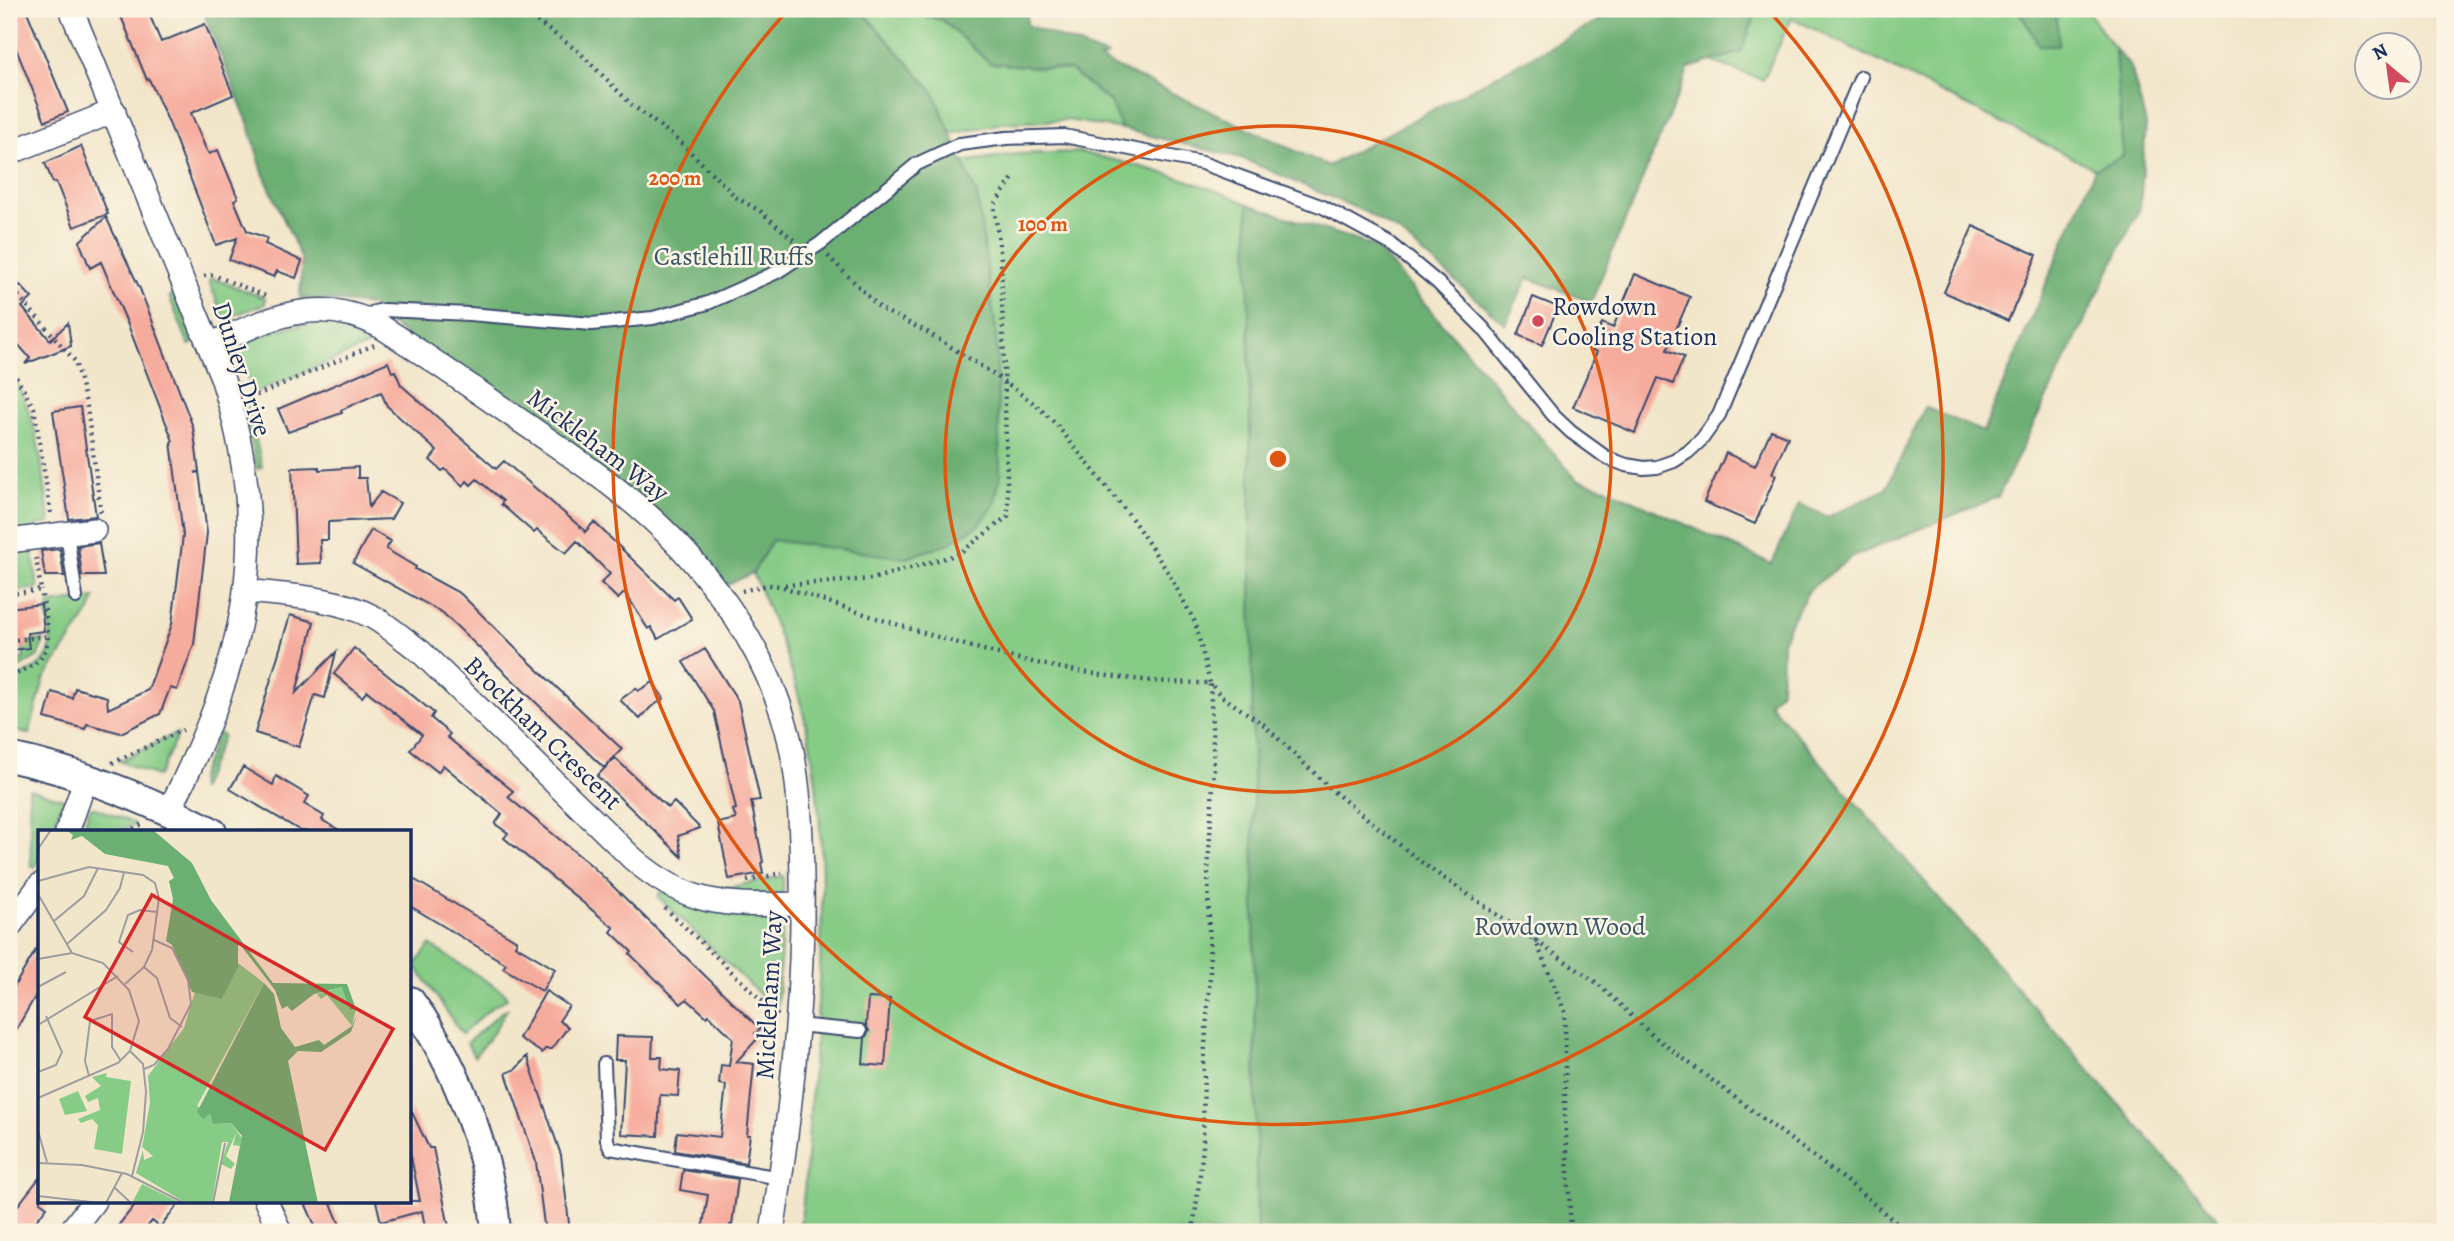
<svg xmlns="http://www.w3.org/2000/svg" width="2454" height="1241" font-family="Alegreya,serif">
	<rect width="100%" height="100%" fill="#fcf5e5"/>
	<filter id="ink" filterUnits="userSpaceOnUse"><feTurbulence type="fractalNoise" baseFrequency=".0143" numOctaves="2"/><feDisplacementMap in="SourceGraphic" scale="14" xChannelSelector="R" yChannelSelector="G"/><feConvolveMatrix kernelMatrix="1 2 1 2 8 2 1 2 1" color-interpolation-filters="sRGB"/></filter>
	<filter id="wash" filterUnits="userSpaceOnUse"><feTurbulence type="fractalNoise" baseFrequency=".00686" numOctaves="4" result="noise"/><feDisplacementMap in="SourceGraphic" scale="28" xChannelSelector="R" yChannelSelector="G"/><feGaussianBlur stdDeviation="1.57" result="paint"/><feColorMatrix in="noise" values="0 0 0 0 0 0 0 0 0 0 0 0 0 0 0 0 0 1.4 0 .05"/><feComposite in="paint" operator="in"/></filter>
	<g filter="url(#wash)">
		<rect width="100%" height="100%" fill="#f2e6ca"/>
		<path fill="#86cb86" stroke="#507d72" stroke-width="2" d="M 860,9 L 900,9 L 910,14 L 942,20 L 990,63 L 1070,70 L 1110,102 L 1122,129 L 1067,120 L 1002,123 L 951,134 L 933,91 Z
			M 1758,9 L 2018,9 L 2039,45 L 2056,12 L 2086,9 L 2115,49 L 2123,156 L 2095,169 L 1792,18 L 1763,80 L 1711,61 L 1741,52 Z
			M 1079,152 C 1137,165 1194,179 1248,204 L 1257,1232 L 799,1232 C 807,1183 808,1133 812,1084 C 821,975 830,852 810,744 C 799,684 777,628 753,573 L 772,540 L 906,558 L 947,544 L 979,525 L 994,505 L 1000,477 L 996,331 L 972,196 L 963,162 L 1016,154 Z
			M 212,278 L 265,298 L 265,304 L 224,319 L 209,281 Z
			M 175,294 L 194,343 L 189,345 L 169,296 Z
			M 326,322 L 369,343 L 369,345 L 253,394 L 238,352 C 260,330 296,324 326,322 Z
			M 9,370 C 40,417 42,470 50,523 L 37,525 L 38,531 L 9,532 Z
			M 248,403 L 262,467 L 257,469 L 243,404 Z
			M 32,550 L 38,588 L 9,592 L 9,551 Z
			M 95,598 L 90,611 L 44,679 L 29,734 L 9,730 C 9,715 8,695 15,681 C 17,676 23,674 28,672 C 58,658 51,640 47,612 L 50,612 L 49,604 Z
			M 44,640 L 38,656 L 9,674 L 9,644 L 12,660 L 24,659 L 23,648 L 28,642 Z
			M 218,733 L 223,736 L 200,790 L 199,779 Z
			M 175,734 L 178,734 L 160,773 L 157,776 L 119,761 Z
			M 29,789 L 64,799 L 52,831 L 40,832 L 40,856 L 35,867 L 31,866 Z
			M 93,807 L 134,823 L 134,825 L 119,831 L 82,831 L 90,808 Z
			M 783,876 L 783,892 L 779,895 L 711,891 Z
			M 660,892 L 783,913 L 777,1011 L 658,897 Z
			M 430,945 L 505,993 L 507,999 L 493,1006 L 462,1034 L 415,965 Z
			M 507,1009 L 492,1034 L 474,1057 L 467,1043 L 502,1011 Z"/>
		<path fill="#6caf73" stroke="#446f68" stroke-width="2" d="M 202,9 L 860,9 L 933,91 L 977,195 L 996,331 L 1000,477 L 994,505 L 979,525 L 947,544 L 906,558 L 772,540 L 753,573 L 725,586 L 389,322 L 371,305 L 300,298 L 302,260 L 263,173 L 249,125 Z
			M 900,9 L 1027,9 L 1027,25 L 1107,56 L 1099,59 L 1328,166 L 1620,9 L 1758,9 L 1741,52 L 1689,68 L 1591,302 L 1528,278 L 1505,324 L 1400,233 L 1365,212 L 1241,158 L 1122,129 L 1110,102 L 1070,70 L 990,63 L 942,20 L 910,14 Z
			M 2018,9 L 2071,9 L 2056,12 L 2059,45 L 2039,45 Z
			M 2115,49 L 2131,67 L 2146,124 L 2140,208 L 1998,497 L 1852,557 L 1810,589 L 1791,621 L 1782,642 L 1781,690 L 1769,703 L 2230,1232 L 1257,1232 L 1248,204 L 1376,247 L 1577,480 L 1606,488 L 1772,564 L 1799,504 L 1828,517 L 1886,489 L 1925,407 L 1983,432 L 2095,169 L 2123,156 Z"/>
		<g id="blocks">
			<path fill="#f6ac9d" d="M 9,9 L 26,9 L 68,112 L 45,121 L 9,31 Z
				M 118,9 L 147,9 L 161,42 L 205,24 L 233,95 L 191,113 L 205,147 L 209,154 L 218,150 L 238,198 L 234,200 L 247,231 L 267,238 L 265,244 L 302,261 L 296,278 L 277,271 L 274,277 L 229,260 L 237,238 L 216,245 L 169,123 L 149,79 L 147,80 Z
				M 81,146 L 108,214 L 74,227 L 56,182 L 53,183 L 45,163 Z
				M 106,217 L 140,289 L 193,427 L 199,471 L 195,473 L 199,472 L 207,533 L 194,644 L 177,690 L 170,688 L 160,714 L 121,733 L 87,724 L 85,729 L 45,718 L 52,692 L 72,698 L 75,688 L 107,697 L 108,709 L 148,690 L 172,624 L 183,535 L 171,442 L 173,441 L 128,325 L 101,262 L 90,268 L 81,246 L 80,241 Z
				M 1973,226 L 2037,255 L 2008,321 L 1944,292 Z
				M 1635,274 L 1690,297 L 1667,350 L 1684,357 L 1673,384 L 1658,378 L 1635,433 L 1573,407 L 1597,352 L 1591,350 L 1602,323 L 1613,328 Z
				M 20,285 L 32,298 L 22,307 L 50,340 L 68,323 L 71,346 L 25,364 L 30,358 L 9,334 L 9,292 L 10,294 Z
				M 1533,297 L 1558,307 L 1542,345 L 1518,335 Z
				M 388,362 L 392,372 L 395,371 L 401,385 L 496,469 L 504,461 L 585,531 L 584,533 L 594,522 L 674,600 L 678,597 L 692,619 L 658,639 L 651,627 L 648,629 L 625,592 L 618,599 L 601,583 L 610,574 L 577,541 L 566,553 L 537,530 L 534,533 L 501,504 L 503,501 L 477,479 L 471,485 L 467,481 L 463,486 L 445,469 L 442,471 L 430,460 L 437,451 L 387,406 L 381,392 L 341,410 L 342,413 L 288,432 L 278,409 Z
				M 80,407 L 96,516 L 69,519 L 53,411 Z
				M 1771,430 L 1788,437 L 1772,473 L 1776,475 L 1755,524 L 1704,502 L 1726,453 L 1755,466 Z
				M 319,467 L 319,470 L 358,467 L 358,478 L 366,478 L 369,507 L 381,492 L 400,503 L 391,519 L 328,522 L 328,540 L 320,540 L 321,563 L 296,564 L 292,468 Z
				M 371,530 L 391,541 L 386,549 L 416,567 L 415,569 L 461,594 L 516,649 L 622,749 L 604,768 L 443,613 L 353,563 Z
				M 99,543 L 104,576 L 82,576 L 78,546 Z
				M 60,549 L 64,576 L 45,576 L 41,551 Z
				M 41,604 L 44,631 L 27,633 L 29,648 L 11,650 L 9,608 Z
				M 290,615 L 314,622 L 296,693 L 336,652 L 325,698 L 315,695 L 299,747 L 255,733 Z
				M 354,648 L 434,713 L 431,718 L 450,734 L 447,737 L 513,791 L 508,797 L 592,866 L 760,1029 L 755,1033 L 759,1037 L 736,1062 L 754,1064 L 747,1135 L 750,1135 L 746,1163 L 675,1151 L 677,1132 L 720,1137 L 726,1085 L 719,1084 L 721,1065 L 729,1066 L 733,1038 L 709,1015 L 707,1017 L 687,999 L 681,1004 L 630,954 L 632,952 L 611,932 L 614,928 L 504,838 L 508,833 L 495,824 L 502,814 L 443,765 L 438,772 L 410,750 L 422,735 L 367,691 L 362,697 L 334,674 Z
				M 705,649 L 738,701 L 760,800 L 751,801 L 763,862 L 761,863 L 763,873 L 729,879 L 718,823 L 736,819 L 733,810 L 736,809 L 714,711 L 683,662 Z
				M 653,682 L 664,699 L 651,707 L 640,719 L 620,700 L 636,688 L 638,691 Z
				M 615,758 L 668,808 L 674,802 L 700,828 L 678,836 L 682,857 L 597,776 Z
				M 243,767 L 273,785 L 276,776 L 309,796 L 304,804 L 324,816 L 322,820 L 341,831 L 301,831 L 230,789 Z
				M 410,877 L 517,941 L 515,945 L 555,969 L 542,991 L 503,968 L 506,964 L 410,906 Z
				M 40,943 L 40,988 L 9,1042 L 9,995 Z
				M 546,991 L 569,1006 L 559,1021 L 568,1027 L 552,1049 L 545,1049 L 542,1053 L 519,1038 Z
				M 868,998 L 890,999 L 885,1066 L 863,1064 L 865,1038 L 869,1031 L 866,1025 Z
				M 616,1036 L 653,1037 L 652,1057 L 662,1057 L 661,1069 L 680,1071 L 678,1096 L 660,1095 L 658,1136 L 621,1134 L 625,1060 L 615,1060 Z
				M 527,1056 L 561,1155 L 570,1232 L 545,1232 L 536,1162 L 506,1073 L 516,1069 Z
				M 410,1108 L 429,1148 L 433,1148 L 450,1232 L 426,1232 L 422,1211 L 381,1222 L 376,1201 L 420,1201 L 410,1152 Z
				M 683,1170 L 738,1179 L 732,1225 L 730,1225 L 729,1232 L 702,1231 L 708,1195 L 680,1190 Z
				M 40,1177 L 40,1202 L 47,1207 L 27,1232 L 9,1232 L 9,1217 Z
				M 138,1201 L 181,1201 L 160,1227 L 152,1221 L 143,1232 L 113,1232 Z
				M 304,1201 L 330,1201 L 343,1232 L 318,1232 Z"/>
		</g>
	</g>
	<g filter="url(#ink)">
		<use href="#blocks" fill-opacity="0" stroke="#3b4a6e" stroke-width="2"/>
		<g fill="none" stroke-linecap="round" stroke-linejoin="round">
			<g stroke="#3b4a6e" stroke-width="16">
				<path id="service" d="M 365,318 L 374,312 L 384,310 L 469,314 L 592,324 L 653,318 L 708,303 L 777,272 L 821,243 L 917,164 L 960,144 L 1006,138 L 1064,136 L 1202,163 L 1323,207 L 1391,244 L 1438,283 L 1483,328 L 1553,415 L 1571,432 L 1607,458 L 1626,465 L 1644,468 L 1657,467 L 1674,461 L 1688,452 L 1702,439 L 1719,415 L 1861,77
					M 67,533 L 76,597
					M 797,1025 L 860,1031
					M 604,1064 L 607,1140 L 610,1148 L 780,1178"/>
			</g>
			<g stroke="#3b4a6e" stroke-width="26">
				<path id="minor" d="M 71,9 L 222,377 C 275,543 245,660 169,811
					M 9,153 L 114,111
					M 209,345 C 269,319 317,293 380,326 C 425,354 468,385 512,415 C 573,457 634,496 684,551 C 730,602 769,663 787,730 C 800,778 801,828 802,877 C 804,996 791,1115 772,1232
					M 9,541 L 94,530
					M 246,591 C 289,596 335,597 373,617 C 390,627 405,640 421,652 L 632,858 C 690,909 730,905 802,904
					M 67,832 L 86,778
					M 9,927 L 40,885
					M 266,1201 L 280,1232
					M 70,1232 L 94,1201"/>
			</g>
			<g stroke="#3b4a6e" stroke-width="32">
				<path id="tertiary" d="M 9,757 C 80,772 147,799 212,832
					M 410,1001 C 456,1062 491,1156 496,1232"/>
			</g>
			<path stroke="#3b4a6e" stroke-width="4.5" stroke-dasharray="2 5" stroke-linecap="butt" d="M 520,9 L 578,51 L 632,105 L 677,139 L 737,198 L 760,211 L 796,242
				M 828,256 L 881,309 L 927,332 L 992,373 L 1036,405 L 1056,424 L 1130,516 L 1167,571 L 1195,622 L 1210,683 L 1221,696 L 1263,724 L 1333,791 L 1425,865 L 1597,983 L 1652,1035 L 1850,1184 L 1907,1232
				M 204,276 L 213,275 L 268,297
				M 9,285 L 75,361 L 87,407 L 101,513
				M 9,365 L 34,408 L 51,514
				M 250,398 L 374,345
				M 785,585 L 872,579 L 959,554 L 1008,516 L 1001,259 L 994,205 L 1013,178
				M 742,591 L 768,585 L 780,586 C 919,632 1062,684 1210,683 L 1214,767 L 1208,871 L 1210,974 L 1204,1059 L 1203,1148 L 1193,1232
				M 9,594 L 41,590 L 36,558
				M 9,641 L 47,636
				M 9,685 C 13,675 19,672 29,667 C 59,652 45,618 41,590
				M 112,763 L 183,730
				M 127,832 L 142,824
				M 747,881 L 782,873
				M 665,908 L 778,1016
				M 1535,939 L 1565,1012 L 1565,1116 L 1571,1232"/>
			<use href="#service" stroke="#fff" stroke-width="12"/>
			<use href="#minor" stroke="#fff" stroke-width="23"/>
			<use href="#tertiary" stroke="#fff" stroke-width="28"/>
		</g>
	</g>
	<g fill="none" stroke="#de5710" stroke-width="3.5">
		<circle cx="1278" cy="459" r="333"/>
		<path d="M1768 10A665 665 0 1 1 788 10"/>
	</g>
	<circle fill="#d1495b" stroke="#fcf5e5" stroke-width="2.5" cx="1538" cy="321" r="7"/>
	<g text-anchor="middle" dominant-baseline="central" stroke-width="5" stroke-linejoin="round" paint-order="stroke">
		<g font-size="26" fill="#365668" stroke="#fcf5e5">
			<text x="734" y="256">Castlehill Ruffs</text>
			<text x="1560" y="926">Rowdown Wood</text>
		</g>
		<g font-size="26" fill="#1b2f5e" stroke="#fcf5e5" text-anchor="start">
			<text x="1552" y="306">Rowdown<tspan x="1552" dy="30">Cooling Station</tspan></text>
		</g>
		<g font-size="26" fill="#1b2f5e" stroke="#fcf5e5">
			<text transform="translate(242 369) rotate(72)">Dunley Drive</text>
			<text transform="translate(598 445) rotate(37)">Mickleham Way</text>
			<text transform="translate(543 733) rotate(44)">Brockham Crescent</text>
			<text transform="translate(769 995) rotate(-87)">Mickleham Way</text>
		</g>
	</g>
	<g transform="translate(38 830)">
		<rect width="373" height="373" fill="#f2e6ca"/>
		<path d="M 200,133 L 226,153 L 159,276 L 173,283 L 176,294 L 193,293 L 204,308 L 202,316 L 195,315 L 198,303 L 188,326 L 197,334 L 193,339 L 183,334 L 190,312 L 184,312 L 174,373 L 148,373 L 98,343 L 105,320 L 106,330 L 115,326 L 104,317 L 112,273 L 110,246 L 146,198 L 157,162 L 184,169 ZM 304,157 L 318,178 L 314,196 L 289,165 L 283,169 L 279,164 ZM 69,243 L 68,247 L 93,251 L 84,324 L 56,319 L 60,295 L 54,289 L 43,293 L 40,289 L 62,280 L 60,268 L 50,272 L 47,266 L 63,256 L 54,247 ZM 40,261 L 49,281 L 27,285 L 21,269 ZM 104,354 L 143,373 L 94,373 Z" fill="#86cb86"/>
		<path d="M 28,0 L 115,0 L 154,33 L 173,70 L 235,153 L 309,154 L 318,179 L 312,180 L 304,157 L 276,164 L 254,181 L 249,176 L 244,179 L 237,160 L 200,112 L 200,137 L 184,169 L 154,162 L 134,115 L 128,111 L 135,69 L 131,51 L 136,48 L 130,36 L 67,24 L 44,6 L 33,10 L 35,5 ZM 226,153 L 236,164 L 243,198 L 257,217 L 281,210 L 286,215 L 314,196 L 319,185 L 313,202 L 283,222 L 260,221 L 250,231 L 280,373 L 191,372 L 204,306 L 193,293 L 175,294 L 172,283 L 165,289 L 159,282 Z" fill="#6caf73"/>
		<path fill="none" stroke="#9c9d9f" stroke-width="2" d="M 0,19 L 13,0M 0,51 L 51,37 L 105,45 L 117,53 L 121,68 L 114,120 L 106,137 L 87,154M 0,64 L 34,123M 16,91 L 46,66 L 60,38M 29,114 L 68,80 L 82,58 L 86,42M 95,122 L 81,112 L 90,85 L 102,80 L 119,82M 0,129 L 34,123 L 65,133 L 91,160 L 101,191 L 92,221 L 80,233 L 0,268M 106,137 L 119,148 L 132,188 L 144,197M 0,157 L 28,142M 0,195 L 80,146M 92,221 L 105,234 L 108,262 L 105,302 L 94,346M 106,239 L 116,235 L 130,219 L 153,174 L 150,150 L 134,118 L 116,110M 0,242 L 18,235 L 24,222 L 8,186M 51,246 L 47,231 L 52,191 L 74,184 L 74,217 L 83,231M 0,301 L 9,332M 0,333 L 44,335 L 89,344 L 146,373M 76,357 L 93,373M 0,366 L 62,373M 68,373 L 84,343M 175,373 L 187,313"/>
		<path fill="#d62828" fill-opacity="0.15" stroke="#d62828" stroke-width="3.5" d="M 114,65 L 355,199 L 287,320 L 47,187 Z"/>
		<rect width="373" height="373" fill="none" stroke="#1b2f5e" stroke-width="3.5"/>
	</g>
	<circle cx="1278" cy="459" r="10" fill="#de5710" stroke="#fcf5e5" stroke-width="3.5"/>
	<g font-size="21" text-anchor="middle" font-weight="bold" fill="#de5710" stroke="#fcf5e5" stroke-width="5" stroke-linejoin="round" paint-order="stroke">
		<text x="675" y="185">200 m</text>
		<text x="1043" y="231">100 m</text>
	</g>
	<rect width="2454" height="1241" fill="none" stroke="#fcf5e5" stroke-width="35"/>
	<g transform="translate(2388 66) rotate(331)"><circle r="33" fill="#fcf5e5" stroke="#a2a6af" stroke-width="2"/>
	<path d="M0-5L12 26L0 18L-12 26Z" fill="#d1495b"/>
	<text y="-10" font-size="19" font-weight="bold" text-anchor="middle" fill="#1b2f5e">N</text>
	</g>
</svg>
